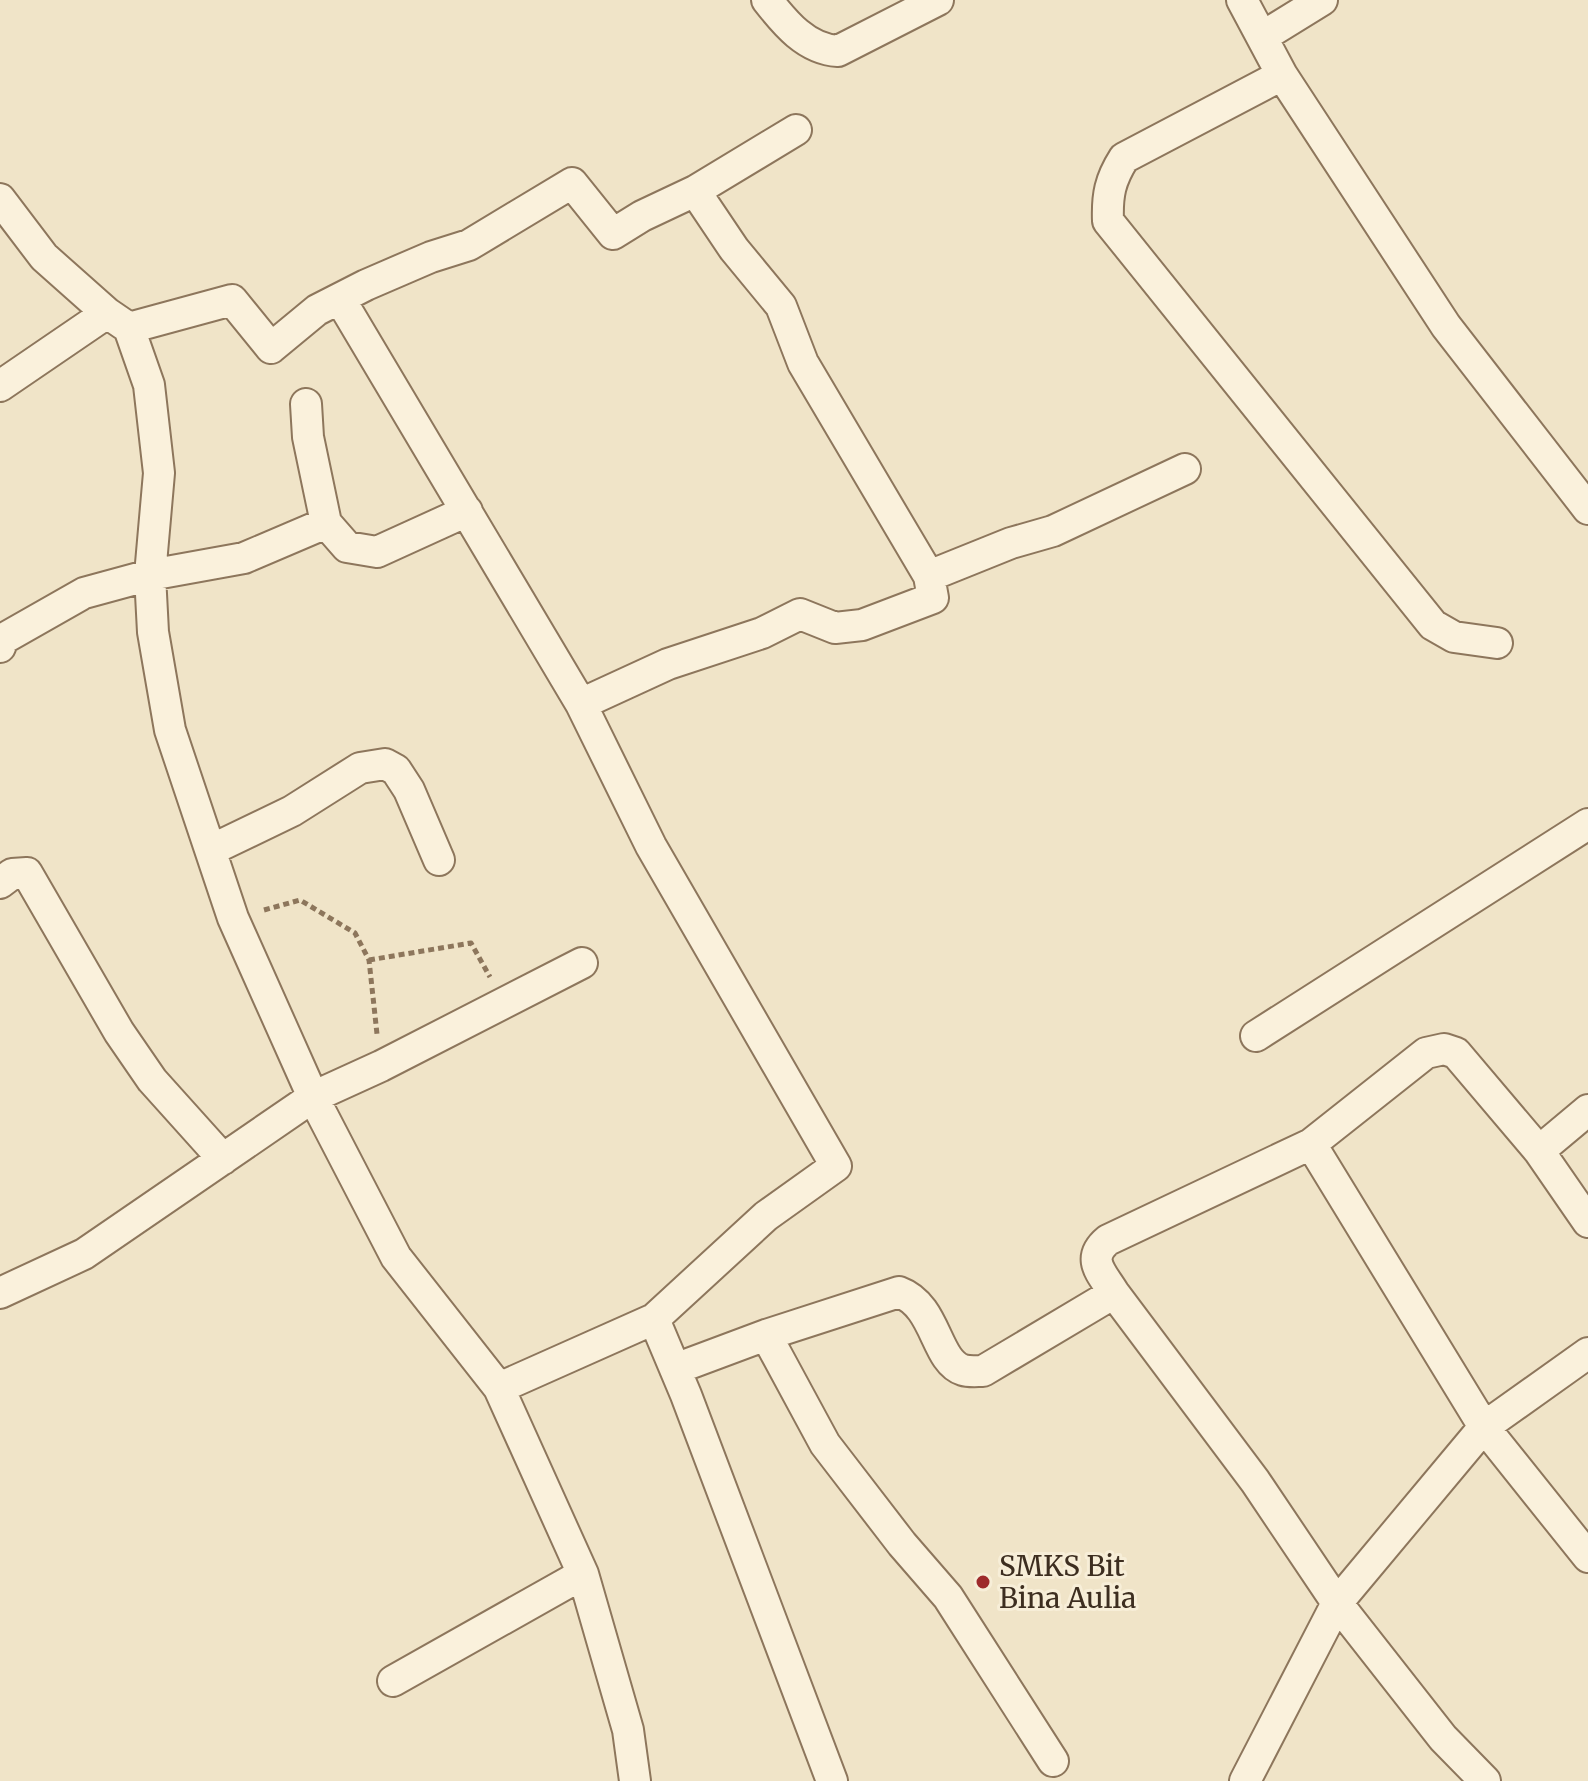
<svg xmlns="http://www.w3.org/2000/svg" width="1588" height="1781" font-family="Merriweather,serif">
	<rect width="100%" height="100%" fill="#f0e4c8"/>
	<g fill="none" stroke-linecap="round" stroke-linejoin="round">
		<g stroke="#8d765c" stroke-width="34">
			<path id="street" d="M 767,0 C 785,23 806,49 838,51 L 938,0
				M 1242,0 L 1282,75 L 1446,326 L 1588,509
				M 1262,37 L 1322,0
				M 1282,75 L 1124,158 C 1110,180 1107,195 1108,221 L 1433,625 L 1454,637 L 1497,643
				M 0,199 L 44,257 L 107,313 L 129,328 L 149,385 L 159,473 L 150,575 L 153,632 L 170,730 L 233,918 L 313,1097 L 396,1257 L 499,1388 L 583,1574 L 628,1730 L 635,1781
				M 340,299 L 581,704 L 668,664 L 762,633 L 800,614 L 835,628 L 862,625 L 933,598 L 929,576 L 803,363 L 781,306 L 734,249 L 695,191
				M 129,328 L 232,300 L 271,348 L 317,310 L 366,285 L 431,257 L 469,245 L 572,183 L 613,234 L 642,216 L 695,191 L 796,130
				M 0,386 L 107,313
				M 326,523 L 347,547 L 377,552 L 467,511
				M 929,576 L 1011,543 L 1053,531 L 1185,469
				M 0,647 L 3,639 L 84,593 L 150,575 L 244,558 L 326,523 L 308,437 L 306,404
				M 211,850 L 292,811 L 360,768 L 385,764 L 396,770 L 409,790 L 439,860
				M 0,883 L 12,874 L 27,873 L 119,1032 L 152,1080 L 223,1159
				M 1256,1036 L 1588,824
				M 1311,1144 L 1484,1427 L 1588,1557
				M 1539,1151 L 1588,1110
				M 0,1293 L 84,1254 L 313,1097 L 381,1066 L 582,963
				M 654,1319 L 686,1395 L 832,1781
				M 766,1335 L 899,1292 C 937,1306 935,1361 963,1370 C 969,1372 977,1371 983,1371 L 1114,1293
				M 675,1369 L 766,1335 L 825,1444 L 902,1544 L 948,1597 L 1053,1761
				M 499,1388 L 654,1319 L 766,1216 L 836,1166 L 651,846 L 581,704
				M 393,1681 L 583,1574
				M 1245,1781 L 1337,1603 L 1484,1427 L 1588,1353
				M 1485,1781 L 1443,1738 L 1337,1603 L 1255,1481 L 1114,1293 C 1102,1273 1085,1259 1108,1240 L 1311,1144 L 1426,1053 L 1444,1049 L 1456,1053 L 1539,1151 L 1588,1222"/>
		</g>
		<path stroke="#8d765c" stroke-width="5" stroke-dasharray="6 4" stroke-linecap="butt" d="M 264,910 L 300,900 L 355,933 L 369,960 L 377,1034
			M 369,960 L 471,943 L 490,977"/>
		<use href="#street" stroke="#faf1dc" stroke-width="30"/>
	</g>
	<circle fill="#9e2a2b" stroke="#f7eed8" stroke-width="3" cx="983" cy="1582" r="8"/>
	<g text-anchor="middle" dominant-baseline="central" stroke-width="6" stroke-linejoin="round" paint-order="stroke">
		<g font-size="28" fill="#3d2e20" stroke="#f7eed8" text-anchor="start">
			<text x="999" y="1566">SMKS Bit<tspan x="999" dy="32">Bina Aulia</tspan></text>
		</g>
	</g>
</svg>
